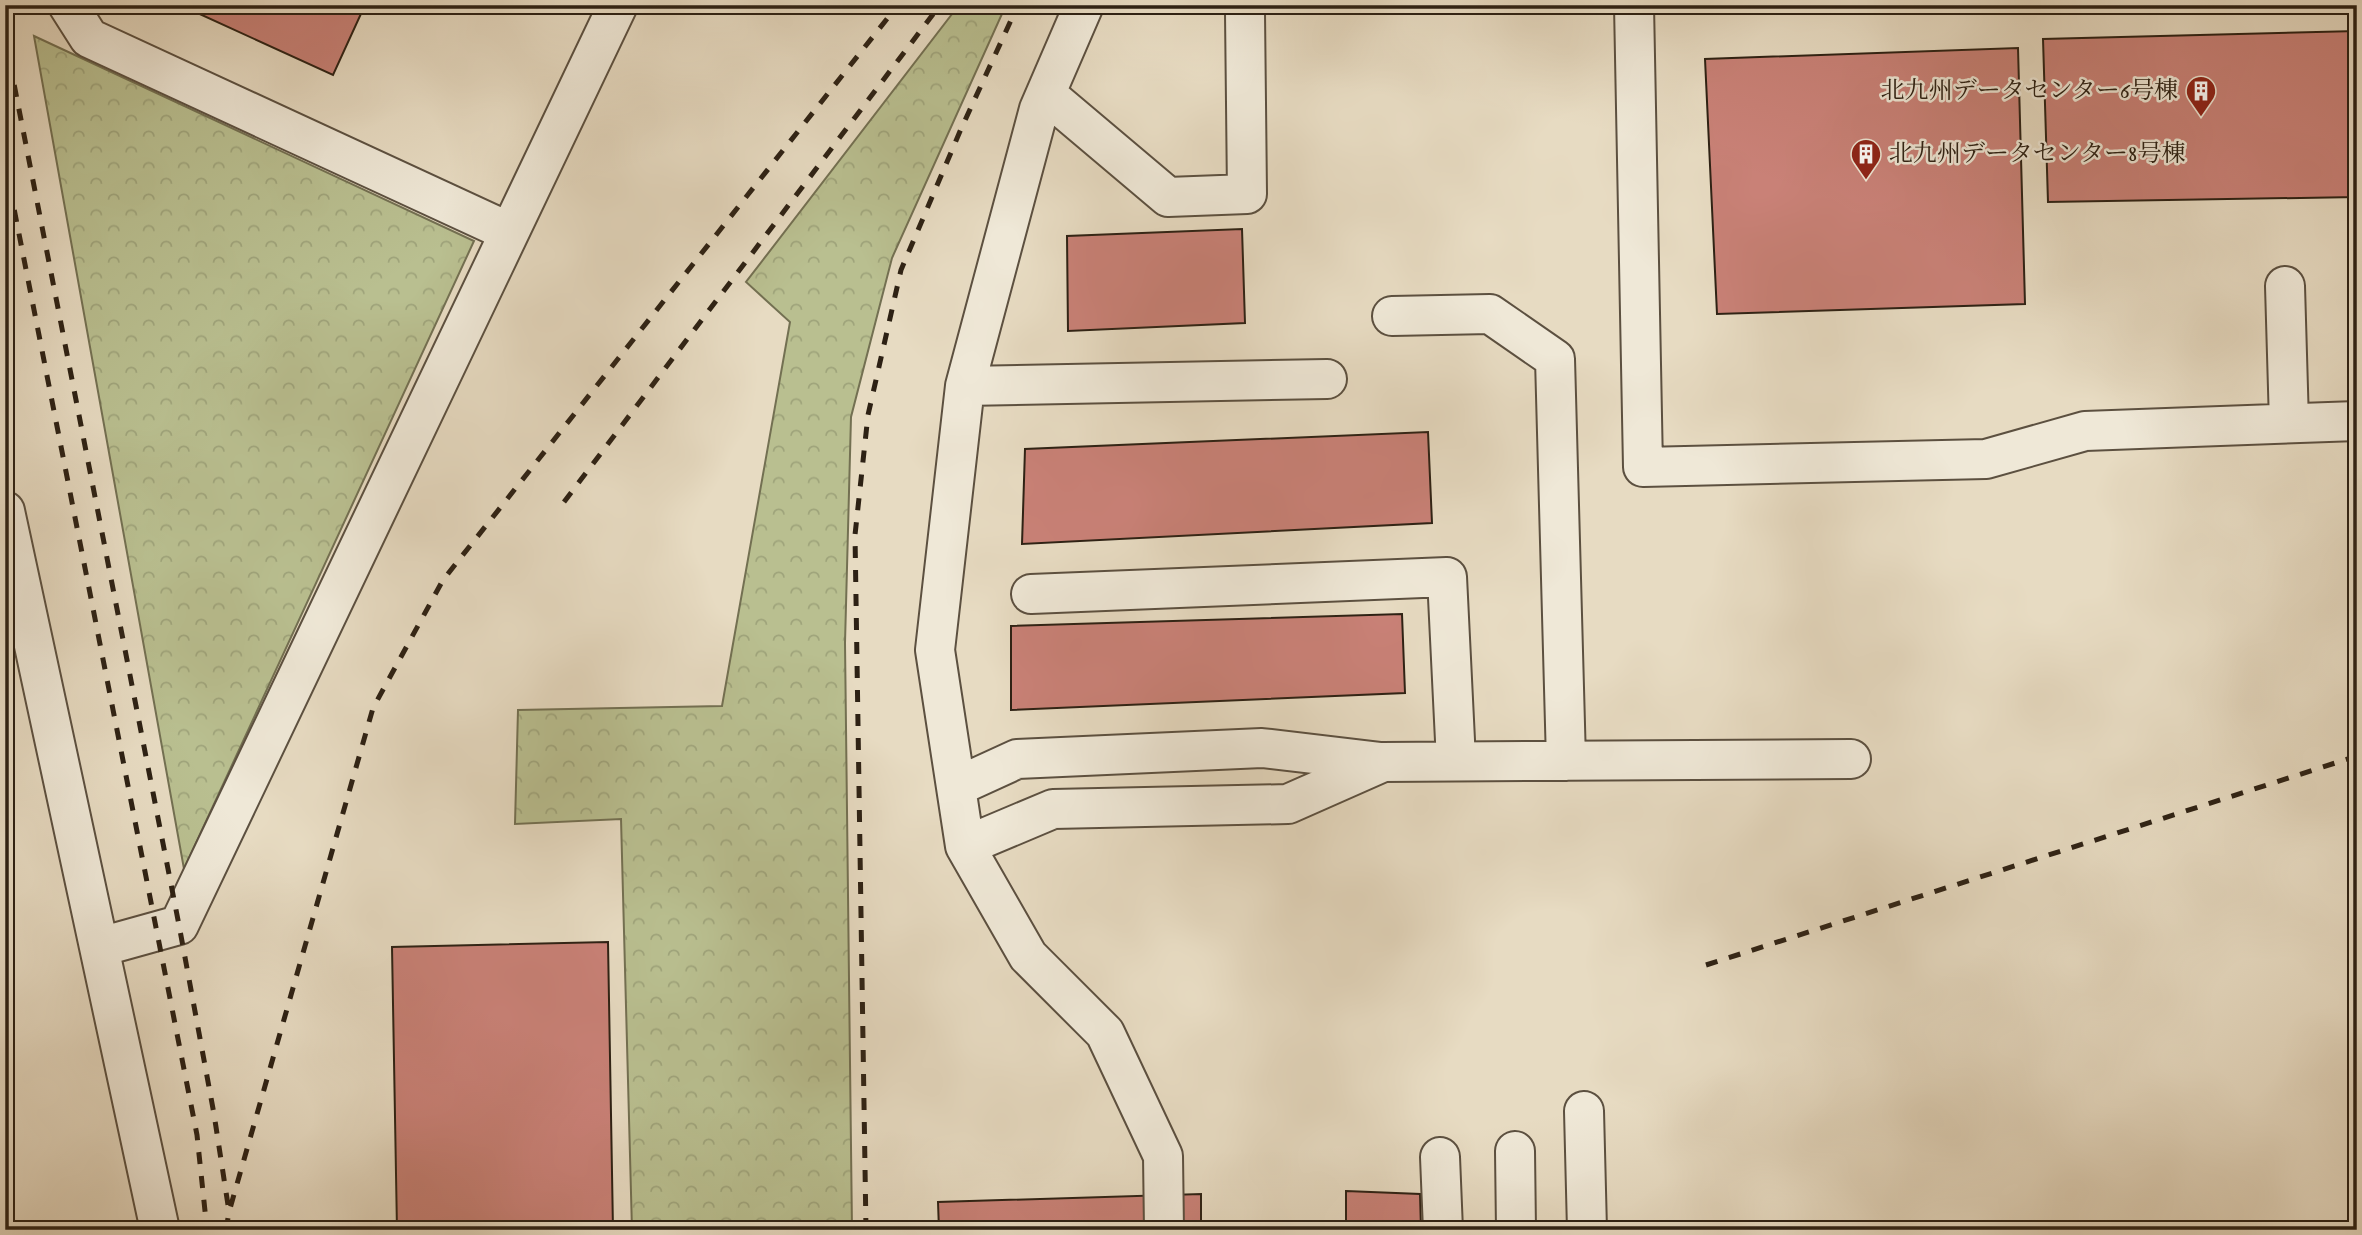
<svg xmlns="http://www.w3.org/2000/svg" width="2362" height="1235" font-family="'IM FELL English','Noto Serif JP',serif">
	<defs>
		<pattern id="forest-crowns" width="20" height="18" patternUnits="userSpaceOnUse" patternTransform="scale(1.75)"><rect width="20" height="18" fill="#b9bf90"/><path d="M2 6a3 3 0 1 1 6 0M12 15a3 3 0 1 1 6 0" fill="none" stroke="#9fa47b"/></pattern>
	</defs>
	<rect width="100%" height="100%" fill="#e7dbc2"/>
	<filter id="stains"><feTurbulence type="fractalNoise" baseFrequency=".00286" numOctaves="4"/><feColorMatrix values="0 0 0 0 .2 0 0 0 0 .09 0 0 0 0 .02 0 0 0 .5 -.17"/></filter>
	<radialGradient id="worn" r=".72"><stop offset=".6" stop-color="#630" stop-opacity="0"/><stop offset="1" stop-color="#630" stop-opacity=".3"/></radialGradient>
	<path fill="url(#forest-crowns)" stroke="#737052" stroke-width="2" d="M 959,5 L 1006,5 L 892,258 L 851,417 L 845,643 L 852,1230 L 632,1230 L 621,819 L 515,824 L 518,710 L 722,706 L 790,322 L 746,282 Z
		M 34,36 L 474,241 L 184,869 Z"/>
	<path fill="#c98177" stroke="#2d2114" stroke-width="2" d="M 180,5 L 365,5 L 333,75 Z
		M 2357,31 L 2357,197 L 2048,202 L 2043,39 Z
		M 2018,48 L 2025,304 L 1717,314 L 1705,59 Z
		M 1242,229 L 1245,323 L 1068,331 L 1067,236 Z
		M 1428,432 L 1432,523 L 1022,544 L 1025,449 Z
		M 1402,614 L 1405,693 L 1011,710 L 1011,626 Z
		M 608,942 L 613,1230 L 397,1230 L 392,947 Z
		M 1346,1191 L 1420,1194 L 1421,1230 L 1346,1230 Z
		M 1201,1194 L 1201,1230 L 939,1230 L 938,1202 Z"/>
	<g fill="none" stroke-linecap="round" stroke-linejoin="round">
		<g stroke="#5c5040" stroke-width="42">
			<path id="minor" d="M 68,5 L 89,38 L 509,232
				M 1084,5 L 1039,109 L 965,386 L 935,650 L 965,846 L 1028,956 L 1105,1033 L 1163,1156 L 1164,1230
				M 1634,5 L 1643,467 L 1986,459 L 2085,431 L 2357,421
				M 1046,94 L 1168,197 L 1247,194 L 1245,13
				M 2285,286 L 2289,423
				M 1392,316 L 1490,314 L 1555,359 L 1566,761
				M 965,386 L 1327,379
				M 5,511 L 160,1230
				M 1031,594 L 1447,577 L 1456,761
				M 956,787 L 1017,759 L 1262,748 L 1381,762
				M 965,846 L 1053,809 L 1288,804 L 1383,762 L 1851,759
				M 100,947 L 179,925 L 618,5
				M 1584,1111 L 1587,1230
				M 1515,1151 L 1516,1230
				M 1440,1157 L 1443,1230"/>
		</g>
		<use href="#minor" stroke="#efe8d7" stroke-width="38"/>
		<path stroke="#2d2114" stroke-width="5" stroke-dasharray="12 12" stroke-linecap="butt" d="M 5,38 L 179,925 L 214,1114 L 228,1205
			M 5,163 L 197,1135 L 207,1230
			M 564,502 L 940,5
			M 1706,965 L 2357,756
			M 226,1230 L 229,1212 L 373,708 L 443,580 L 898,5
			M 866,1230 L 855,535 L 868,415 L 901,270 L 961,129 L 1018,5"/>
	</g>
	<defs>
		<g id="building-pin" transform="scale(1.575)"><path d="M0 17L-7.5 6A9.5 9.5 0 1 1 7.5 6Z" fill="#8f2418" stroke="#efe8d7"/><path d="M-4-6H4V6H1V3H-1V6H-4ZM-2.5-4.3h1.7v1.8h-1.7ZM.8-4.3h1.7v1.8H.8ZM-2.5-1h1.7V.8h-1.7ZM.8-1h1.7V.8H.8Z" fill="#fff"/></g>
	</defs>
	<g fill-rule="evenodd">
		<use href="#building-pin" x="2201" y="91"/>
		<use href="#building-pin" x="1866" y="154"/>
	</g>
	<g text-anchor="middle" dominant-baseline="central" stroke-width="5" stroke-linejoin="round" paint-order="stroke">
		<g font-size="24" fill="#2d2114" stroke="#efe8d7" text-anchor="end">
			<text x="2178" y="91">北九州データセンター6号棟</text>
			<text x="1889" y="154" text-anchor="start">北九州データセンター8号棟</text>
		</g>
	</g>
	<rect width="2362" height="1235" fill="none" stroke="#e7dbc2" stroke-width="28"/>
	<rect x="7" y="7" width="2348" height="1221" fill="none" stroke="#2d2114" stroke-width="3.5"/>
	<rect x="14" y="14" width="2334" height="1207" fill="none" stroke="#2d2114" stroke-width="2"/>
	<rect width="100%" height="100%" filter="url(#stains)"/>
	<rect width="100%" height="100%" fill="url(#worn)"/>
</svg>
